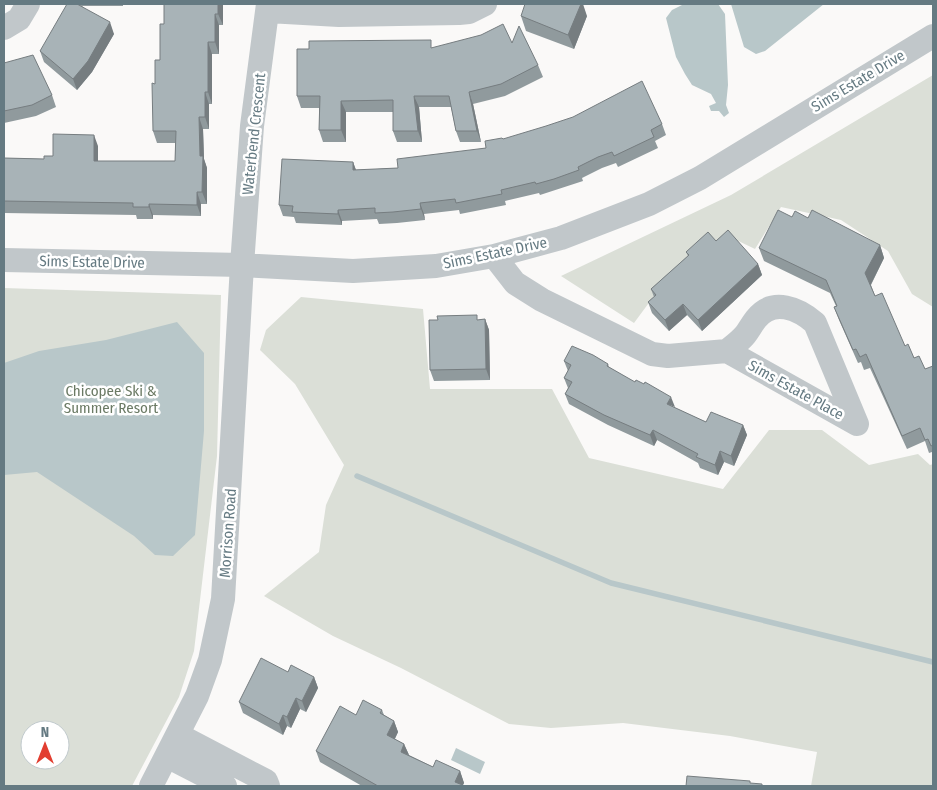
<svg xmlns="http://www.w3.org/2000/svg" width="937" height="790" font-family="'Fira Sans Condensed',sans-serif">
	<rect width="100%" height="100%" fill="#faf9f8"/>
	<path fill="#dbdfd7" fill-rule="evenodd" d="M 933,75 L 933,307 L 912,294 L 888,251 L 841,220 L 781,207 L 755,249 L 728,236 L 668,277 L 634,323 L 561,276 L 731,195 Z
		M 4,288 L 221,295 L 217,456 L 194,651 L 179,697 L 132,786 L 4,786 ZM 30,730 L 60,730 L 60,760 L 30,760 Z
		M 301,297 L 423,309 L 430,389 L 552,389 L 589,458 L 723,489 L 769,430 L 822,430 L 869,465 L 918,454 L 930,465 L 933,464 L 933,786 L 811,786 L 817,752 L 730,736 L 623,723 L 551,728 L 509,724 L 401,668 L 333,636 L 264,596 L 319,552 L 326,505 L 344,465 L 295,384 L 260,350 L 266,330 Z"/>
	<path fill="#b8c7c9" d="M 684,4 L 718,4 L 725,14 L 728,85 L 726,105 L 729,113 L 724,117 L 719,111 L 711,111 L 709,106 L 716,103 L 711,94 L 692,85 L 685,74 L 676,57 L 666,18 L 672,10 Z
		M 731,4 L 824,4 L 765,51 L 756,54 L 744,47 Z
		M 177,322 L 204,353 L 204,431 L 195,535 L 173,556 L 155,555 L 134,536 L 37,472 L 4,475 L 4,363 L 39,351 L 106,340 Z
		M 456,748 L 485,762 L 480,774 L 451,760 Z"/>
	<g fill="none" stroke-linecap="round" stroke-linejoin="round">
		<path stroke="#b8c7c9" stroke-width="5.5" d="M 357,476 L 611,583 L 933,662"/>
		<path stroke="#c1c7ca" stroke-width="24" d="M 268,11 L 339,15 L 459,13 L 469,12 L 485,4
			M 4,28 L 19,19 L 28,4
			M 494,256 L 515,283 L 542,300 L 652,354 L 668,356 L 727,351 L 857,424
			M 4,260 L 242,265 L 353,271 L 436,266 L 494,256 L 561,238 L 649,204 L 700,178 L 933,36
			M 727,351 C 733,346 740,341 745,335 C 749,330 752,324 756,319 C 773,297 799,309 815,323 L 857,424
			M 178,735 L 266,781 L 268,786
			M 167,756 L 225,786
			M 151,786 L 197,696 L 210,660 L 223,599 L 242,265 L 252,126 L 268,4"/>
	</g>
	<path fill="#909a9d" d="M 77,4 L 123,4 L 123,6 L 82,6 L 114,34 L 92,72 L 77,90 L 44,62 L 40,51 Z
		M 223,5 L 223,25 L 219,25 L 219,54 L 212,54 L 212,104 L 209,104 L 209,129 L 203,129 L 204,159 L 207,168 L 207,204 L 201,204 L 201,216 L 153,215 L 153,219 L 137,219 L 136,215 L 4,213 L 4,158 L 44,159 L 53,156 L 98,146 L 98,161 L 175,161 L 175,143 L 157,143 L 153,131 L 155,84 L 160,60 L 164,24 Z
		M 521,16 L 587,16 L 574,49 L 526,31 Z
		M 512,43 L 538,65 L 543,77 L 505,96 L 473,104 L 481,142 L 460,142 L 456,131 L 451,107 L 419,107 L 422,142 L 397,142 L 393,131 L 393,112 L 346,112 L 346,142 L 323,142 L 319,130 L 319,108 L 301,108 L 297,96 L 433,48 Z
		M 4,63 L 52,95 L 56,107 L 36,116 L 4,123 Z
		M 662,124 L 666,135 L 655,141 L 658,148 L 618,167 L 616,163 L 602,168 L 582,178 L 583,181 L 540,195 L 539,193 L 505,201 L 506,205 L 460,214 L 459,210 L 424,214 L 425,220 L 397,223 L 379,224 L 377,219 L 342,221 L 342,225 L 296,223 L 294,217 L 283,216 L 279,205 L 353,162 L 356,170 L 398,168 L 486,148 L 503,139 Z
		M 792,217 L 880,245 L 884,258 L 871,285 L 875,296 L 905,346 L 914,358 L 925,369 L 933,367 L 933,454 L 932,452 L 929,453 L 925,441 L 907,449 L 870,368 L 864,370 L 861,362 L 858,363 L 839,320 L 834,307 L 836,306 L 830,293 L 764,261 L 759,248 Z
		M 716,241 L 758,264 L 762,275 L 702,331 L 687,315 L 669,331 L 652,313 L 648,302 L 654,297 L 651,289 L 688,256 L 686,252 Z
		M 485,319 L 489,330 L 490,380 L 434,381 L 430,370 L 478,320 Z
		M 564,361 L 608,364 L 609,367 L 675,408 L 706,422 L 743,425 L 747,435 L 734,466 L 724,462 L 718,475 L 700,468 L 698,463 L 657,440 L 654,446 L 608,425 L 569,404 L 565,394 L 568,388 L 564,378 L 568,371 Z
		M 288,672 L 314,677 L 318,688 L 306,712 L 300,709 L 291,728 L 287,726 L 283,735 L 243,713 L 239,702 Z
		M 382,710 L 384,715 L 394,721 L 398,732 L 395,739 L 404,744 L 409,755 L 433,767 L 460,771 L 464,783 L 463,785 L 465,786 L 362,786 L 320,762 L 316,751 Z"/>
	<path fill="#767d80" d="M 218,4 L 222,4 L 223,5 L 223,25 L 218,14 Z
		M 576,4 L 583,4 L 587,16 L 574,49 L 568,35 Z
		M 215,14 L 219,25 L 219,54 L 215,42 Z
		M 110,22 L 114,34 L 92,72 L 77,90 L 73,79 Z
		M 208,42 L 212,54 L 212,104 L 208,92 Z
		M 205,92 L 209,104 L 209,129 L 205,117 Z
		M 469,92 L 473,104 L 481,142 L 477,131 Z
		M 414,96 L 419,107 L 422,142 L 418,131 Z
		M 341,101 L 346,112 L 346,142 L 341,130 Z
		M 199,117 L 203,129 L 204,159 L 207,168 L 207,204 L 202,192 L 200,156 Z
		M 94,135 L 98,146 L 98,173 L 94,161 Z
		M 353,162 L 357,173 L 353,170 Z
		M 197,192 L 201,204 L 201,216 L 197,205 Z
		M 420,203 L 424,214 L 425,220 L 421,209 Z
		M 149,204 L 153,215 L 153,219 L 149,207 Z
		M 338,210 L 342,221 L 342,225 L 338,214 Z
		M 880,245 L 884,258 L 870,286 L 865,273 Z
		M 758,264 L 762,275 L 702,331 L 698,320 Z
		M 683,304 L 687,315 L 669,331 L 665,320 Z
		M 485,319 L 489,330 L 490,380 L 486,369 Z
		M 671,397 L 675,407 L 667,404 Z
		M 743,425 L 747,435 L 734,466 L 731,456 Z
		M 653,430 L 657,440 L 654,446 L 650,435 Z
		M 720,451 L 724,462 L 718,475 L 715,465 Z
		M 314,677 L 318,688 L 306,712 L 302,701 Z
		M 296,698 L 300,709 L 291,728 L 287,717 Z
		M 283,715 L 287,726 L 283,735 L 279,724 Z
		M 394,721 L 398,732 L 391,746 L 387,735 Z
		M 404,744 L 409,755 L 401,752 Z
		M 460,771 L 464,783 L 462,786 L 455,782 Z"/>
	<path fill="#a8b3b7" stroke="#767d80" d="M 67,4 L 77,4 L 110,22 L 88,61 L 73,79 L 40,51 Z
		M 164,4 L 218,4 L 218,14 L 215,14 L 215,42 L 208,42 L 208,92 L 205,92 L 205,117 L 199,117 L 200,156 L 203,156 L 202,192 L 197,192 L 197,205 L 149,204 L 149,207 L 133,207 L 133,203 L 4,201 L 4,158 L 44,159 L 44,156 L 53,156 L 53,134 L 94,135 L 94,161 L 175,161 L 176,131 L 153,131 L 152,83 L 155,84 L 155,60 L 160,60 L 160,24 L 164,24 Z
		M 525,4 L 581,4 L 568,35 L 521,16 Z
		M 503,24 L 512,43 L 519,26 L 538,65 L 501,84 L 469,92 L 477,131 L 456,131 L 449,96 L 414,96 L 418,131 L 393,131 L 393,100 L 341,101 L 341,130 L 319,130 L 320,96 L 297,96 L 297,49 L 309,49 L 309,41 L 431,40 L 431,48 L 481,35 Z
		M 33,55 L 52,95 L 32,105 L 4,111 L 4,63 Z
		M 642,81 L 662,124 L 651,130 L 654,137 L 614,156 L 612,152 L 598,157 L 578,167 L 579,170 L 554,179 L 536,184 L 535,182 L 501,190 L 502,194 L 456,203 L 455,199 L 420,203 L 421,209 L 393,212 L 375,213 L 375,208 L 338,210 L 338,214 L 292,212 L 293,206 L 279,205 L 282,159 L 353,162 L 353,170 L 398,168 L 397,159 L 486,148 L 485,141 L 502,138 L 503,139 L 546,126 L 573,117 Z
		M 778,210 L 792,217 L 795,211 L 808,218 L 812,210 L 880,245 L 865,273 L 875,296 L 882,293 L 905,346 L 908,344 L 914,358 L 919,356 L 925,369 L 933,366 L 933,445 L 931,446 L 928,439 L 925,440 L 920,428 L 902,436 L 866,354 L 860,357 L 856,349 L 853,350 L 834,307 L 837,306 L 826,280 L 759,248 Z
		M 728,230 L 758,264 L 698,320 L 683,304 L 665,320 L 648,302 L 656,295 L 651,289 L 689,255 L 686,252 L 708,232 L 716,241 Z
		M 477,315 L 477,320 L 485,319 L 486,369 L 430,370 L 429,320 L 438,320 L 437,316 Z
		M 572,346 L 593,355 L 608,364 L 607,366 L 635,382 L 636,380 L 644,384 L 645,382 L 671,397 L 667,404 L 706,422 L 711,412 L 743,425 L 731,456 L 720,451 L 715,465 L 696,457 L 698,454 L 653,430 L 650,435 L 604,415 L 565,394 L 572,382 L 564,378 L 571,365 L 564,361 Z
		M 261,658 L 288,672 L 291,665 L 314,677 L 302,701 L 296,698 L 287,717 L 283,715 L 279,724 L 239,702 Z
		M 363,700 L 382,710 L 380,713 L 394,721 L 387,735 L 404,744 L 401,752 L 433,767 L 436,760 L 460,771 L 455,782 L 465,786 L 378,786 L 316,751 L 340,706 L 356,715 Z
		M 687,776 L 750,781 L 750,783 L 762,784 L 762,786 L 686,786 Z"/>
	<g text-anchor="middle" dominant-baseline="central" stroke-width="5" stroke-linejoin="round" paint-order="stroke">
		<g font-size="15" fill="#657a82" stroke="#fff">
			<text transform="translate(858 81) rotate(-31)">Sims Estate Drive</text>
			<text transform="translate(254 134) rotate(-84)">Waterbend Crescent</text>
			<text transform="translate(495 253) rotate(-12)">Sims Estate Drive</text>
			<text transform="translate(92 262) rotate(1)">Sims Estate Drive</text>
			<text transform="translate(796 390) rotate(29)">Sims Estate Place</text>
			<text transform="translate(228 533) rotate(-86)">Morrison Road</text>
		</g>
		<g font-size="15" fill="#6b7a64" stroke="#fff">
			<text x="111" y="391">Chicopee Ski &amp;<tspan x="111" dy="17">Summer Resort</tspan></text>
		</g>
	</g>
	<rect width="937" height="790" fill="none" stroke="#657a82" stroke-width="10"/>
	<g transform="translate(45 745)"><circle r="24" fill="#ffffff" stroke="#c1cacd"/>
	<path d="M0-4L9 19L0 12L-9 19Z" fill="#e23e30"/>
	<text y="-8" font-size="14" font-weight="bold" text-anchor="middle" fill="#657a82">N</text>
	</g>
</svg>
